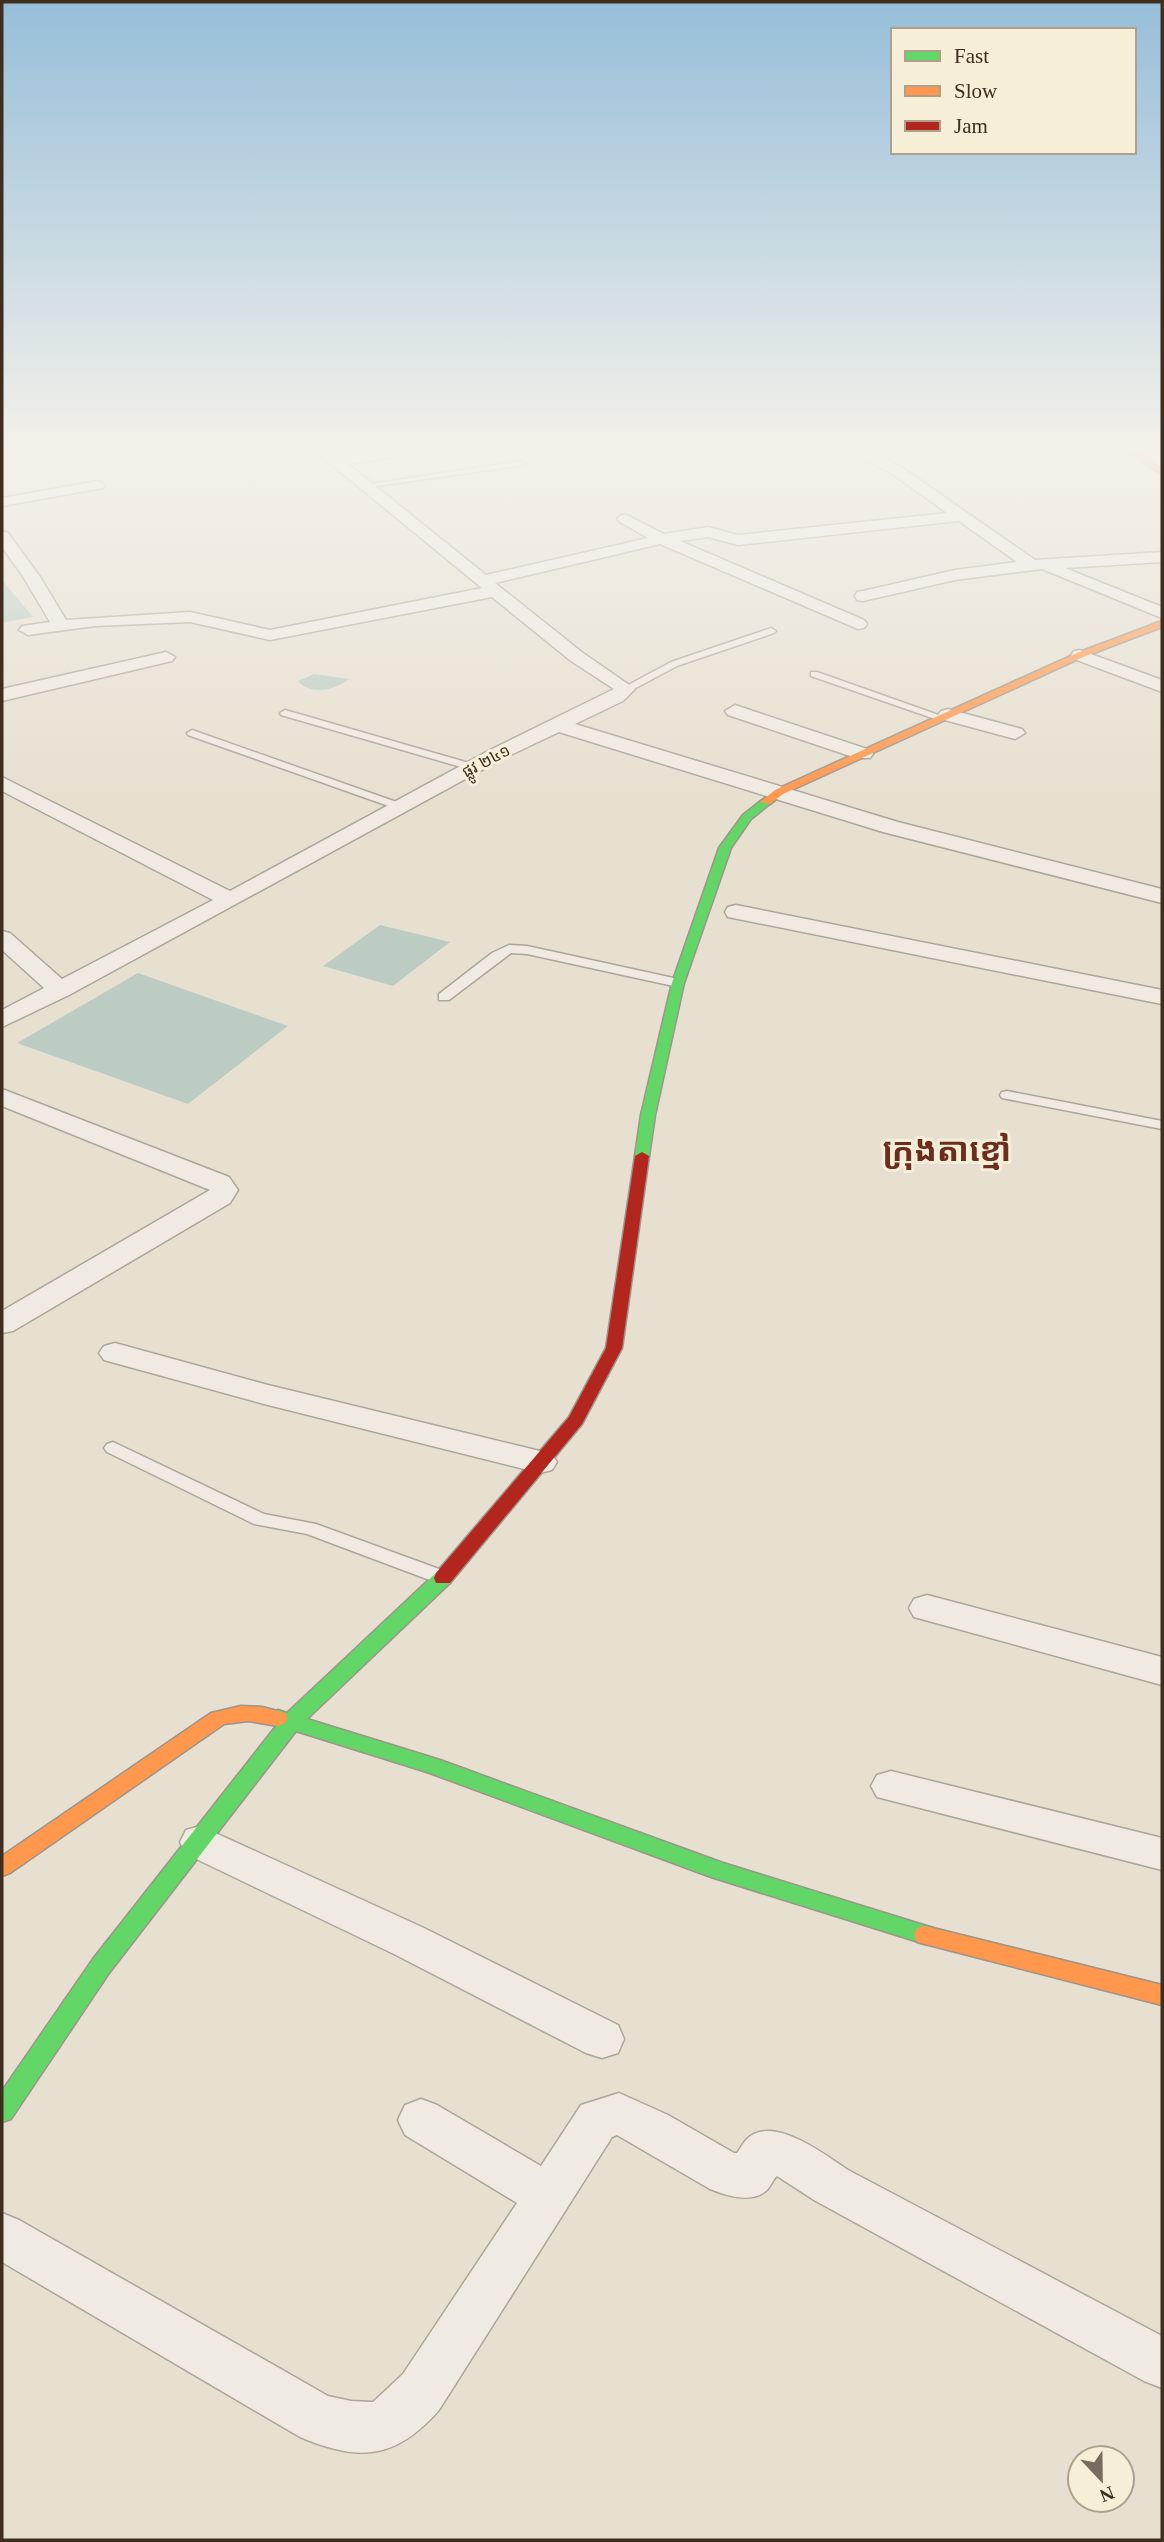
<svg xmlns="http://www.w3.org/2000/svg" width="1164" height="2542" font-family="'Times New Roman','Noto Sans Khmer',serif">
	<rect width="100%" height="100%" fill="#e7e0d1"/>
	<path fill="#bcccc2" d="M 635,447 L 687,447 L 688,453 L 677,457 L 590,465 L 576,462 L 572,456 Z
		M 2,580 L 33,617 L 2,623 Z
		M 314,674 L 349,679 C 335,690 311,696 298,681 Z
		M 380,925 L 450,942 L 393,986 L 323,966 Z
		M 138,973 L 288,1026 L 188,1104 L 17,1043 Z"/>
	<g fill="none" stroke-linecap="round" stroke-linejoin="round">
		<g stroke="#ada599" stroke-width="3">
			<path id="lane" d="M 522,461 L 525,465 L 362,488 L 358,486 Z
				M 771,628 L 776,631 L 774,633 L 677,666 L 630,691 L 621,689 L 671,662 Z
				M 811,672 L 817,672 L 947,718 L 938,720 L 811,676 Z
				M 285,710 L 476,765 L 477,767 L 468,769 L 281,715 L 280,713 Z
				M 192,730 L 405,805 L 407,807 L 397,809 L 188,735 L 187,733 Z
				M 509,945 L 527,946 L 678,979 L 684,983 L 678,987 L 527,954 L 511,953 L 449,1000 L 439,1000 L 439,994 L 492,953 Z
				M 1007,1091 L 1162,1121 L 1162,1129 L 1002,1098 L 1000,1095 L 1002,1092 Z
				M 113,1442 L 264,1514 L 316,1524 L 450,1573 L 452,1578 L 450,1583 L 443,1585 L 307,1534 L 254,1524 L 107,1452 L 104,1448 L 107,1444 Z"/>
		</g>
		<g stroke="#ada599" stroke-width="3">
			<path id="street" d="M 310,447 L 326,447 L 338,457 L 407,447 L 446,447 L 439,451 L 348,464 L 486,575 L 648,538 L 620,522 L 617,519 L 620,516 L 625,514 L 664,534 L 708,527 L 738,535 L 947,513 L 894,475 L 846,447 L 864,447 L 904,469 L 1035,560 L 1162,552 L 1162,562 L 1065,568 L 1162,607 L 1162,618 L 1042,569 L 955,580 L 863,601 L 857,600 L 855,596 L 857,592 L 863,591 L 955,570 L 1017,562 L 959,521 L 738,545 L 708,537 L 680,541 L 864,620 L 867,624 L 864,628 L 858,629 L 660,544 L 495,583 L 583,653 L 635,689 L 623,701 L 575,724 L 898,822 L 1162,889 L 1162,903 L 883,832 L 559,732 L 502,759 L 69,995 L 2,1027 L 2,1010 L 44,988 L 2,950 L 2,931 L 10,933 L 62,979 L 213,900 L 2,791 L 2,777 L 230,891 L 488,751 L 614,689 L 571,661 L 492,597 L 270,640 L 190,622 L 95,626 L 28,635 L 19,630 L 22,626 L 50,622 L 24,578 L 2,547 L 2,531 L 8,533 L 40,577 L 66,620 L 190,612 L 270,630 L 482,588 Z
				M 98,481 L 105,485 L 103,488 L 2,506 L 2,498 Z
				M 1080,650 L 1162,680 L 1162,692 L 1074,659 L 1071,655 L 1074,651 Z
				M 166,652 L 175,657 L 172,661 L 2,701 L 2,689 Z
				M 735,705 L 870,750 L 873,754 L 870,758 L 856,758 L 728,715 L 725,711 Z
				M 948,709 L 1022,729 L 1025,733 L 1015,739 L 941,719 L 938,715 L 941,711 Z
				M 736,905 L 1162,990 L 1162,1004 L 728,917 L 725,912 L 728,907 Z
				M 2,1089 L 229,1177 L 238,1190 L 230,1203 L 13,1331 L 2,1333 L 2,1311 L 210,1190 L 2,1106 Z
				M 115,1343 L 268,1385 L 540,1451 L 552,1454 L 557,1462 L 552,1470 L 540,1473 L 264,1404 L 104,1360 L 99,1353 L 104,1346 Z
				M 927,1595 L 1162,1657 L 1162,1685 L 914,1617 L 909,1608 L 914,1599 Z
				M 891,1771 L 1162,1838 L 1162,1870 L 877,1797 L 871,1786 L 877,1775 Z
				M 200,1826 L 424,1928 L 618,2025 L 624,2039 L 618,2053 L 602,2058 L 586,2053 L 394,1954 L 186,1854 L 180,1842 L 186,1830 Z
				M 619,2093 L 668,2115 L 734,2153 L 737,2153 C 740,2149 743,2143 747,2139 C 773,2114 825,2155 848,2170 L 1162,2336 L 1162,2388 L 1144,2381 L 814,2200 L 777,2176 C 773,2179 771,2186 767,2190 C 752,2204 727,2196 710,2189 L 617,2135 L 612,2137 L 439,2410 C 395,2460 359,2462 300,2437 L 2,2262 L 2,2213 L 19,2220 L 328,2396 L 351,2401 L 373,2402 L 403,2374 L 517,2203 L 405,2135 L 398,2120 L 405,2105 L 421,2099 L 437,2105 L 541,2166 L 581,2105 Z"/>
		</g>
		<g stroke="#9c958a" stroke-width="3">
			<path id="fast" d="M 762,800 L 772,802 L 751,819 L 731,848 L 684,983 L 655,1115 L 649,1156 L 647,1159 L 637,1159 L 635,1156 L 641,1115 L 672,983 L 719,848 L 743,815 Z
				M 443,1571 L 450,1573 L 452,1578 L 450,1583 L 307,1719 L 440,1760 L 723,1863 L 933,1928 L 936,1935 L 933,1942 L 925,1944 L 711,1877 L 427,1772 L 296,1731 L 109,1973 L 11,2119 L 2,2122 L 2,2091 L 93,1959 L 277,1725 L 271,1723 L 268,1718 L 271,1713 L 278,1710 L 287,1713 L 436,1573 Z"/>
		</g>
		<g stroke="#9c958a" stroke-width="3">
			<path id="slow" d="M 1118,447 L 1127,447 L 1162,469 L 1162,474 Z
				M 1162,621 L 1162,627 L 1083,657 L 783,794 L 770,804 L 760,802 L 775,790 L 1077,653 Z
				M 241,1706 L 262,1707 L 285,1713 L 288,1718 L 285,1723 L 278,1726 L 248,1721 L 224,1724 L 10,1873 L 2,1876 L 2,1856 L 211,1713 Z
				M 925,1926 L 1162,1985 L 1162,2005 L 917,1942 L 914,1935 L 917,1928 Z"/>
		</g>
		<g stroke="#9c958a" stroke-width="3">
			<path id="jam" d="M 642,1152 L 649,1156 L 622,1348 L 582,1424 L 450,1583 L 436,1583 L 434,1578 L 436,1573 L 569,1417 L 606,1348 L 635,1156 Z"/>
		</g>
		<use href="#lane" fill="#efebe3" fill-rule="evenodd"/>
		<use href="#street" fill="#efebe3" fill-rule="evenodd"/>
		<use href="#fast" fill="#63d668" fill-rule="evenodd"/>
		<use href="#slow" fill="#ff974d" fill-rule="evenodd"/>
		<use href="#jam" fill="#b3261e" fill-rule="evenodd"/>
	</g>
	<linearGradient id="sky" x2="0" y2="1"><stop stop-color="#96bed9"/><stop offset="0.56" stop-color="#f4f1ea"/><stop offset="1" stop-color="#f4f1ea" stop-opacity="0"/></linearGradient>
	<rect width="1164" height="803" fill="url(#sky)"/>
	<g text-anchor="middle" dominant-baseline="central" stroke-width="6" stroke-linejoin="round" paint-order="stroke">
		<g font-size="16" fill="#3d2e20" stroke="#f7eed8">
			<text transform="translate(486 761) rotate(-28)">ផ្លូវ ២៤១</text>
		</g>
		<g font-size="33" font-weight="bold" fill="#6b2e1e" stroke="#f7eed8">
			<text x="947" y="1150">ក្រុងតាខ្មៅ</text>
		</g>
	</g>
	<rect width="1164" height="2542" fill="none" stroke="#3d2e20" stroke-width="7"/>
	<rect x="891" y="28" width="245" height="126" fill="#f7eed8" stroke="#ada18e" stroke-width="2"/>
	<rect x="905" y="51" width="35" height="10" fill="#63d668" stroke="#ada18e" stroke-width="2"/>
	<text x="954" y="63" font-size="21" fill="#3d2e20">Fast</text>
	<rect x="905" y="86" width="35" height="10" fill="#ff974d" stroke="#ada18e" stroke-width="2"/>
	<text x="954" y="98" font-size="21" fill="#3d2e20">Slow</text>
	<rect x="905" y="121" width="35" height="10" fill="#b3261e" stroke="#ada18e" stroke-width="2"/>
	<text x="954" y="133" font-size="21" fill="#3d2e20">Jam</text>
	<g transform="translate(1101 2479) rotate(158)"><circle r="33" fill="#f7eed8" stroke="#ada18e" stroke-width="2"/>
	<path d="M0-5L12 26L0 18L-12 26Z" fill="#786c5e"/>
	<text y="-10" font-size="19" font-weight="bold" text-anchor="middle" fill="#3d2e20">N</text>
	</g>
</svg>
